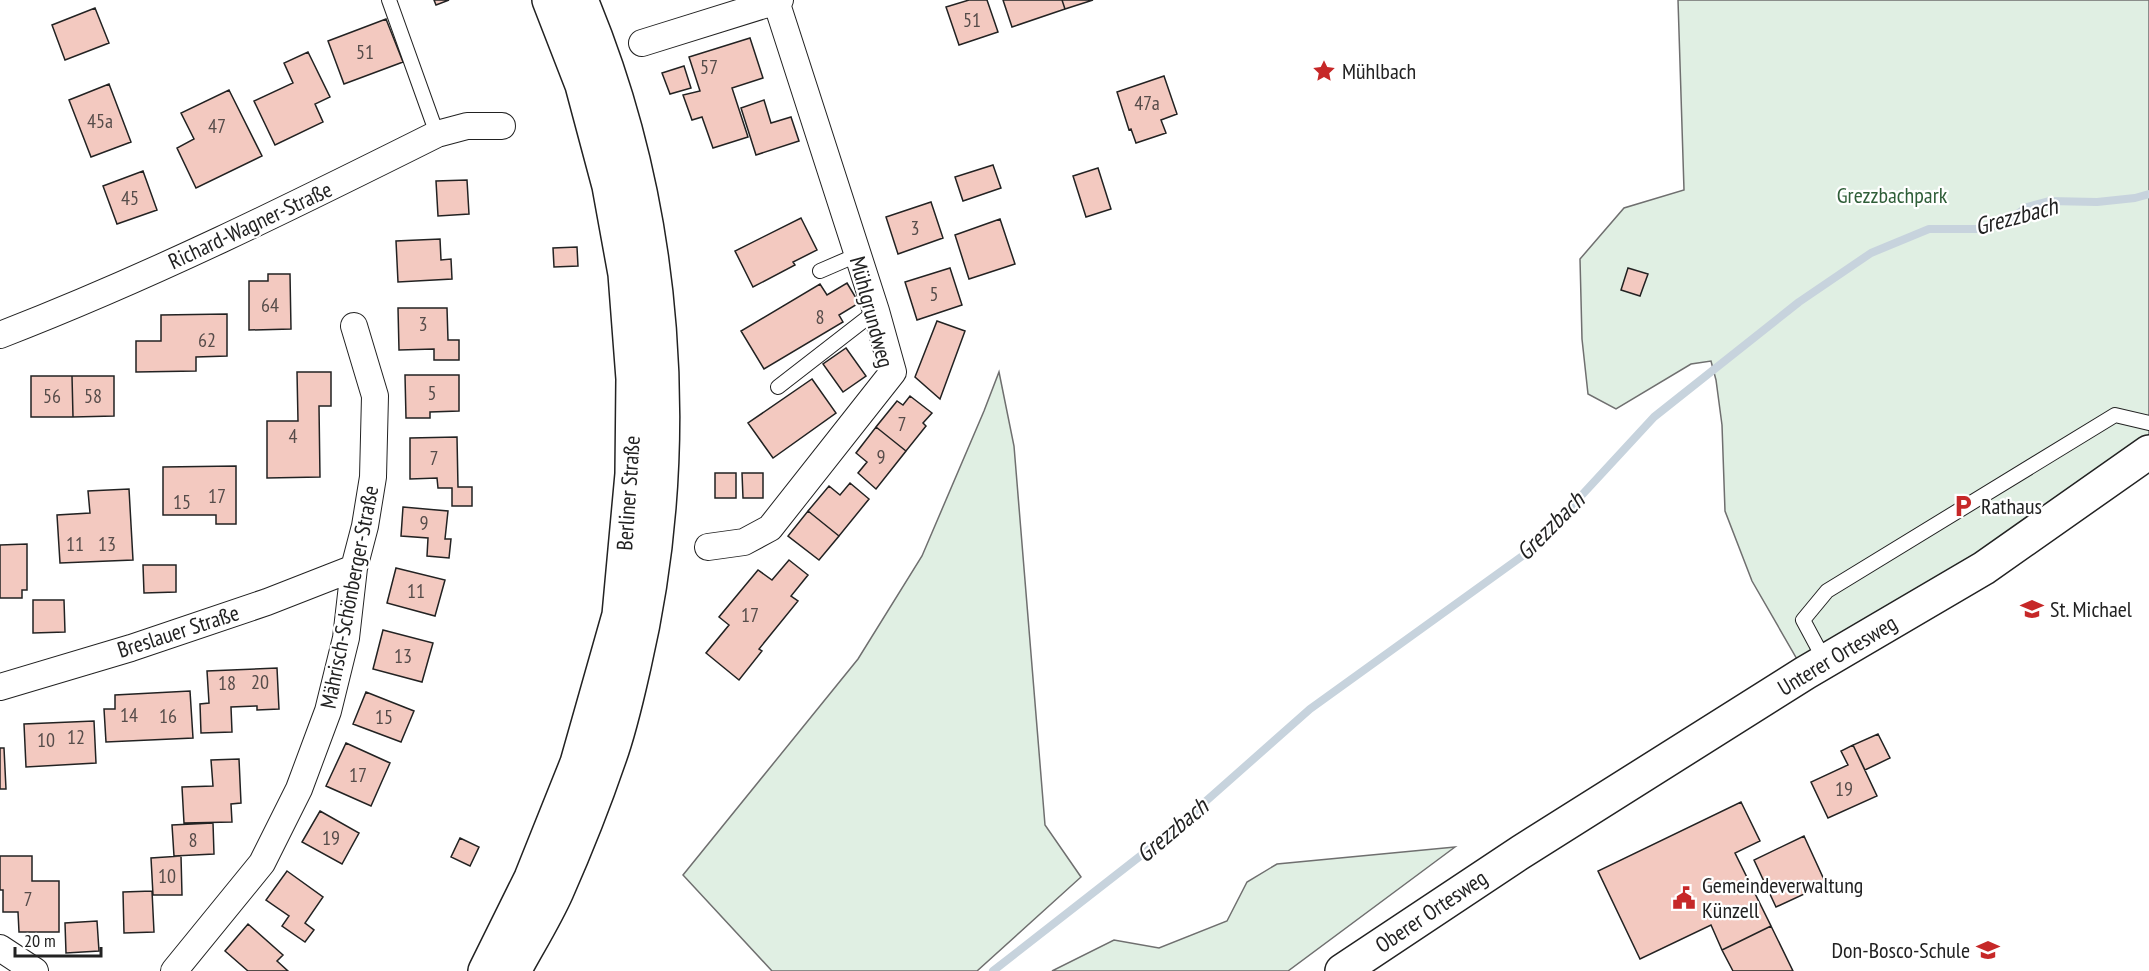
<svg xmlns="http://www.w3.org/2000/svg" width="2149" height="971" font-family="'PT Sans Narrow',sans-serif">
	<rect width="100%" height="100%" fill="#fff"/>
	<path fill="#e0efe3" stroke="#6f6f6f" stroke-width="1.5" d="M 1678,0 L 2149,0 L 2149,452 L 1805,673 L 1752,581 L 1725,511 L 1722,425 L 1716,380 L 1711,361 L 1691,364 L 1616,409 L 1588,394 L 1582,339 L 1580,259 L 1624,208 L 1684,190 Z
		M 999,372 L 1014,446 L 1045,825 L 1081,877 L 977,971 L 772,971 L 683,875 L 858,659 L 922,556 L 984,411 Z
		M 1455,847 L 1288,971 L 1052,971 L 1114,940 L 1159,948 L 1227,921 L 1247,882 L 1277,864 Z"/>
	<g fill="none" stroke-linecap="round" stroke-linejoin="round">
		<path stroke="#c7d3dd" stroke-width="8" d="M 993,971 L 1171,832 L 1310,709 L 1532,549 L 1654,417 L 1799,302 L 1871,253 L 1929,229 L 1979,229 L 2004,224 L 2027,207 L 2049,201 L 2097,202 L 2135,198 L 2149,194"/>
	</g>
	<path fill="#f3c9c0" stroke="#222" stroke-width="1.5" d="M 434,0 L 449,0 L 436,5 Z
		M 969,0 L 987,0 L 998,32 L 959,45 L 946,7 Z
		M 1003,0 L 1062,0 L 1065,9 L 1012,27 Z
		M 1062,0 L 1093,0 L 1065,9 Z
		M 95,8 L 109,43 L 65,60 L 52,25 Z
		M 386,19 L 403,62 L 344,84 L 328,41 Z
		M 750,38 L 763,78 L 732,88 L 748,137 L 713,148 L 702,117 L 692,120 L 683,95 L 700,91 L 689,57 Z
		M 308,52 L 330,97 L 315,104 L 323,122 L 275,145 L 254,101 L 293,83 L 284,63 Z
		M 684,66 L 691,88 L 670,94 L 662,73 Z
		M 1164,76 L 1177,114 L 1161,120 L 1166,133 L 1136,143 L 1131,129 L 1129,130 L 1117,92 Z
		M 109,84 L 131,142 L 91,157 L 69,100 Z
		M 229,90 L 262,156 L 196,188 L 177,148 L 194,139 L 181,113 Z
		M 764,100 L 771,123 L 791,117 L 799,141 L 756,155 L 741,108 Z
		M 993,165 L 1001,188 L 963,201 L 955,177 Z
		M 1098,168 L 1111,209 L 1086,217 L 1073,176 Z
		M 143,171 L 157,210 L 117,224 L 103,186 Z
		M 467,180 L 469,214 L 438,216 L 436,181 Z
		M 931,202 L 943,238 L 898,254 L 886,217 Z
		M 801,218 L 817,250 L 793,262 L 795,265 L 753,287 L 735,251 Z
		M 1000,219 L 1015,264 L 969,279 L 955,235 Z
		M 440,239 L 441,260 L 451,259 L 452,279 L 398,282 L 396,241 Z
		M 577,247 L 578,266 L 554,267 L 553,248 Z
		M 950,268 L 962,305 L 917,320 L 905,282 Z
		M 1628,268 L 1648,274 L 1640,296 L 1621,290 Z
		M 268,274 L 290,274 L 291,329 L 249,330 L 249,281 L 268,281 Z
		M 847,283 L 859,303 L 839,315 L 843,322 L 764,369 L 741,331 L 820,284 L 827,295 Z
		M 398,308 L 447,308 L 448,340 L 459,340 L 459,360 L 434,360 L 434,349 L 399,350 Z
		M 227,314 L 227,356 L 196,357 L 196,371 L 136,372 L 136,341 L 161,341 L 161,315 Z
		M 937,321 L 965,331 L 940,399 L 915,377 Z
		M 846,348 L 866,376 L 843,392 L 823,364 Z
		M 297,372 L 331,372 L 331,406 L 319,406 L 320,477 L 267,478 L 267,421 L 298,421 Z
		M 405,375 L 459,375 L 459,411 L 430,412 L 430,418 L 406,418 Z
		M 31,376 L 72,376 L 73,417 L 31,417 Z
		M 72,376 L 114,376 L 114,416 L 73,417 Z
		M 812,379 L 836,413 L 773,458 L 748,423 Z
		M 910,396 L 932,413 L 923,423 L 926,426 L 906,451 L 876,427 L 897,401 L 903,405 Z
		M 876,427 L 906,451 L 876,489 L 858,473 L 867,462 L 856,453 Z
		M 457,437 L 458,487 L 472,487 L 472,506 L 452,506 L 452,488 L 438,488 L 437,478 L 410,479 L 410,438 Z
		M 236,466 L 236,524 L 216,524 L 216,515 L 163,515 L 163,467 Z
		M 715,473 L 736,473 L 736,498 L 715,498 Z
		M 742,473 L 763,473 L 763,498 L 743,498 Z
		M 850,483 L 869,499 L 839,536 L 808,511 L 829,486 L 840,495 Z
		M 129,489 L 133,560 L 60,563 L 57,515 L 90,513 L 88,491 Z
		M 403,507 L 448,511 L 445,539 L 451,539 L 449,558 L 427,556 L 428,538 L 401,536 Z
		M 808,511 L 839,536 L 819,560 L 788,536 Z
		M 27,544 L 27,590 L 22,590 L 22,598 L 0,598 L 0,545 Z
		M 789,560 L 808,575 L 791,596 L 798,601 L 759,649 L 762,651 L 739,680 L 706,653 L 729,625 L 719,617 L 758,570 L 772,580 Z
		M 143,565 L 176,565 L 176,592 L 144,593 Z
		M 396,568 L 445,580 L 435,616 L 387,603 Z
		M 33,600 L 64,600 L 65,632 L 33,633 Z
		M 383,630 L 433,643 L 422,682 L 373,669 Z
		M 277,668 L 279,709 L 257,710 L 257,706 L 231,707 L 232,732 L 201,733 L 200,704 L 209,703 L 207,671 Z
		M 190,691 L 193,738 L 106,742 L 104,709 L 115,709 L 115,695 Z
		M 366,692 L 414,711 L 401,742 L 353,724 Z
		M 94,721 L 96,763 L 26,767 L 24,724 Z
		M 1878,734 L 1890,758 L 1865,770 L 1853,745 Z
		M 346,743 L 390,763 L 371,806 L 326,786 Z
		M 1853,745 L 1877,796 L 1828,818 L 1811,782 L 1848,765 L 1841,751 Z
		M 0,748 L 4,748 L 6,789 L 0,789 Z
		M 239,759 L 241,803 L 231,804 L 232,822 L 184,823 L 182,787 L 213,786 L 211,760 Z
		M 1741,802 L 1760,841 L 1735,853 L 1771,926 L 1722,950 L 1711,925 L 1640,959 L 1598,871 Z
		M 320,811 L 359,833 L 342,864 L 302,842 Z
		M 213,823 L 214,854 L 174,856 L 172,825 Z
		M 1804,836 L 1826,884 L 1776,907 L 1754,860 Z
		M 460,838 L 479,847 L 470,866 L 451,857 Z
		M 0,856 L 32,856 L 32,881 L 59,881 L 59,932 L 19,932 L 18,912 L 3,912 L 3,890 L 0,890 Z
		M 181,856 L 182,895 L 153,895 L 151,858 Z
		M 287,871 L 323,897 L 305,923 L 314,930 L 305,942 L 282,926 L 289,916 L 266,900 Z
		M 152,891 L 154,932 L 124,933 L 123,892 Z
		M 97,921 L 99,951 L 66,953 L 65,923 Z
		M 248,924 L 283,955 L 277,961 L 288,971 L 248,971 L 225,951 Z
		M 1771,926 L 1793,971 L 1733,971 L 1722,950 Z"/>
	<g fill="none" stroke-linecap="round" stroke-linejoin="round">
		<g stroke="#222" stroke-width="16">
			<path id="service" d="M 389,0 L 437,134
				M 820,271 L 857,255
				M 778,387 L 876,311
				M 1825,661 L 1803,620 L 1827,591 L 2115,415 L 2149,423"/>
		</g>
		<g stroke="#222" stroke-width="28">
			<path id="minor" d="M 642,43 L 780,0
				M 0,335 C 150,277 293,206 437,134 L 467,126 L 502,126
				M 708,547 L 744,542 L 770,528 L 893,372 L 876,311 L 776,1
				M 0,687 L 131,648 L 267,602 L 354,568
				M 0,948 L 35,971
				M 174,971 L 262,863 L 299,789 L 328,711 L 346,638 L 354,568 L 365,526 L 373,477 L 375,396 L 354,326"/>
		</g>
		<g stroke="#222" stroke-width="36">
			<path id="secondary" d="M 1342,971 L 1521,852 L 1805,673 L 1984,568 L 2149,452"/>
		</g>
		<g stroke="#222" stroke-width="36">
			<path id="trunk" d="M 485,971 L 531,878 L 577,763 L 619,615 L 632,474 L 633,379 L 625,274 L 609,186 L 582,85 L 549,0
				M 514,971 C 528,945 545,918 557,891 C 576,848 594,803 609,759 C 620,729 627,697 634,666 C 685,447 668,208 581,0"/>
		</g>
		<use href="#service" stroke="#fff" stroke-width="14"/>
		<use href="#minor" stroke="#fff" stroke-width="26"/>
		<use href="#secondary" stroke="#fff" stroke-width="33"/>
		<use href="#trunk" stroke="#fff" stroke-width="33"/>
	</g>
	<defs>
		<g id="sight-bare" transform="scale(1.8)"><path d="M0-6L1.8-2.2L6-1.7L2.9 1.2L3.7 5.4L0 3.3L-3.7 5.4L-2.9 1.2L-6-1.7L-1.8-2.2Z" fill="#c62828" stroke="#fff" stroke-width="2.5" paint-order="stroke"/></g>
		<g id="parking-bare" transform="scale(1.8)"><path d="M-3.5-5.5H1a3.5 3.5 0 0 1 0 7H-1V5.5H-3.5ZM-1-3.4V-.6H.8a1.4 1.4 0 0 0 0-2.8Z" fill="#c62828" stroke="#fff" stroke-width="2.5" paint-order="stroke"/></g>
		<g id="school-bare" transform="scale(1.8)"><path d="M0-5L7-2L0 1L-7-2ZM-4 1L0 2.5L4 1V4Q0 6-4 4Z" fill="#c62828" stroke="#fff" stroke-width="2.5" paint-order="stroke"/></g>
		<g id="civic-bare" transform="scale(1.8)"><path d="M-.6-6.5H3V-4.5H.6V-3L4-1V1h2V6H-6V1h2V-1L-.6-3ZM-1.2 2.5V6h2.4V2.5Z" fill="#c62828" stroke="#fff" stroke-width="2.5" paint-order="stroke"/></g>
	</defs>
	<g fill-rule="evenodd">
		<use href="#sight-bare" x="1324" y="71"/>
		<use href="#parking-bare" x="1963" y="506"/>
		<use href="#school-bare" x="2032" y="609"/>
		<use href="#civic-bare" x="1684" y="898"/>
		<use href="#school-bare" x="1988" y="950"/>
	</g>
	<g text-anchor="middle" dominant-baseline="central" stroke-width="4.5" stroke-linejoin="round" paint-order="stroke">
		<g font-size="20" fill="#564c4a">
			<text x="972" y="20">51</text>
			<text x="365" y="52">51</text>
			<text x="709" y="67">57</text>
			<text x="1147" y="103">47a</text>
			<text x="100" y="121">45a</text>
			<text x="217" y="126">47</text>
			<text x="130" y="198">45</text>
			<text x="915" y="228">3</text>
			<text x="934" y="294">5</text>
			<text x="270" y="305">64</text>
			<text x="820" y="317">8</text>
			<text x="423" y="324">3</text>
			<text x="207" y="340">62</text>
			<text x="432" y="393">5</text>
			<text x="52" y="396">56</text>
			<text x="93" y="396">58</text>
			<text x="902" y="424">7</text>
			<text x="293" y="436">4</text>
			<text x="881" y="457">9</text>
			<text x="434" y="458">7</text>
			<text x="217" y="496">17</text>
			<text x="182" y="502">15</text>
			<text x="424" y="523">9</text>
			<text x="75" y="544">11</text>
			<text x="107" y="544">13</text>
			<text x="416" y="591">11</text>
			<text x="750" y="615">17</text>
			<text x="403" y="656">13</text>
			<text x="260" y="682">20</text>
			<text x="227" y="683">18</text>
			<text x="129" y="715">14</text>
			<text x="168" y="716">16</text>
			<text x="384" y="717">15</text>
			<text x="76" y="737">12</text>
			<text x="46" y="740">10</text>
			<text x="358" y="775">17</text>
			<text x="1844" y="789">19</text>
			<text x="331" y="838">19</text>
			<text x="193" y="840">8</text>
			<text x="167" y="876">10</text>
			<text x="28" y="899">7</text>
		</g>
		<g font-size="22" fill="#222" stroke="#fff" text-anchor="start">
			<text x="1342" y="71">Mühlbach</text>
			<text x="1981" y="506">Rathaus</text>
			<text x="2050" y="609">St. Michael</text>
			<text x="1702" y="885">Gemeindeverwaltung<tspan x="1702" dy="25">Künzell</tspan></text>
			<text x="1970" y="950" text-anchor="end">Don-Bosco-Schule</text>
		</g>
		<g font-size="22" fill="#2f5e38" stroke="#fff">
			<text x="1892" y="195">Grezzbachpark</text>
		</g>
		<g font-size="22" fill="#222" stroke="#fff">
			<text transform="translate(250 225) rotate(-25)">Richard-Wagner-Straße</text>
			<text transform="translate(872 312) rotate(75)">Mühlgrundweg</text>
			<text transform="translate(628 493) rotate(-86)">Berliner Straße</text>
			<text transform="translate(349 597) rotate(-79)">Mährisch-Schönberger-Straße</text>
			<text transform="translate(178 631) rotate(-18)">Breslauer Straße</text>
			<text transform="translate(1837 655) rotate(-31)">Unterer Ortesweg</text>
			<text transform="translate(1431 911) rotate(-34)">Oberer Ortesweg</text>
		</g>
		<g font-size="24" font-style="italic" fill="#222" stroke="#fff">
			<text transform="translate(2016 216) rotate(-15)">Grezzbach</text>
			<text transform="translate(1550 526) rotate(-45)">Grezzbach</text>
			<text transform="translate(1172 830) rotate(-40)">Grezzbach</text>
		</g>
	</g>
	<path d="M15 947v9h86v-9" fill="none" stroke="#222222" stroke-width="3"/>
	<text x="24" y="947" font-size="18" fill="#222222" stroke="#ffffff" stroke-width="4.5" paint-order="stroke">20 m</text>
</svg>
